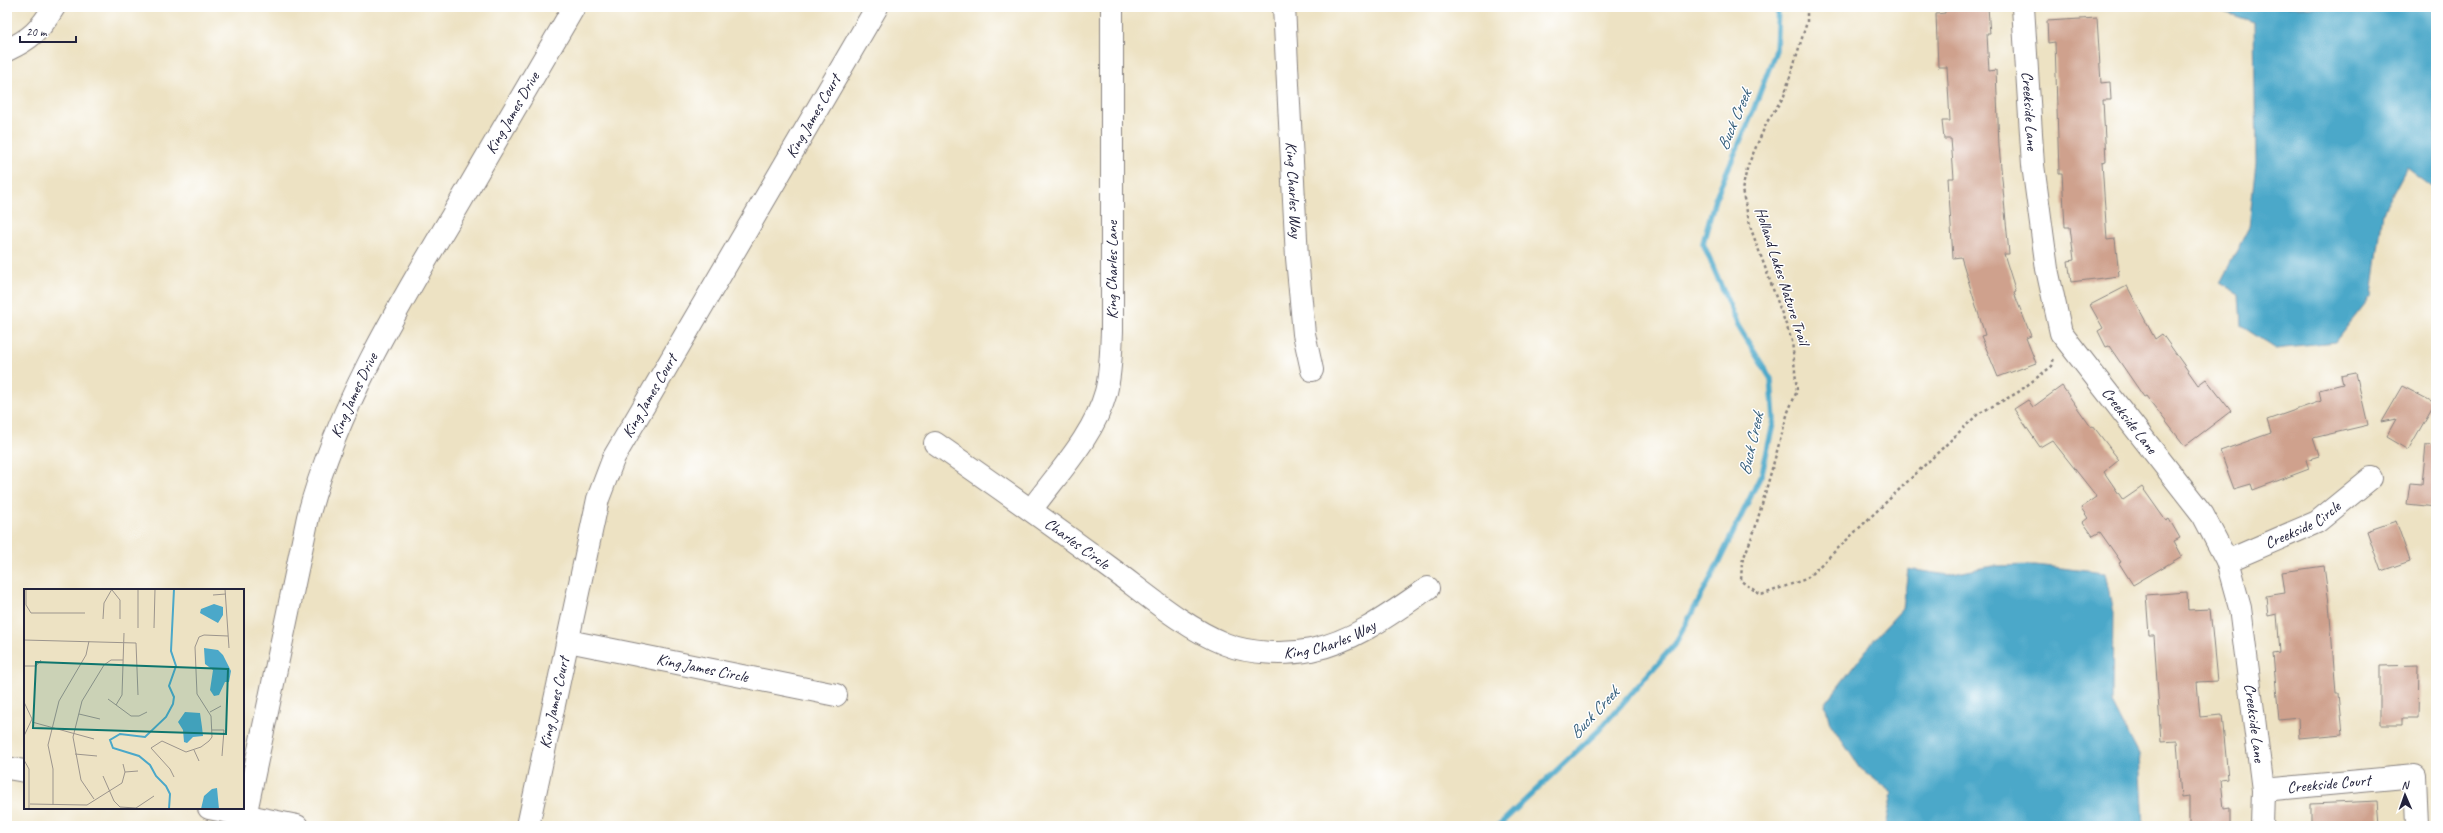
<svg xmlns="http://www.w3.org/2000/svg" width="2443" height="833" font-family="Caveat,sans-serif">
	<rect width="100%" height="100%" fill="#fff"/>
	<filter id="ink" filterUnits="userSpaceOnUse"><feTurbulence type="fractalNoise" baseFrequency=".025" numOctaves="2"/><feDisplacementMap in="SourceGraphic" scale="8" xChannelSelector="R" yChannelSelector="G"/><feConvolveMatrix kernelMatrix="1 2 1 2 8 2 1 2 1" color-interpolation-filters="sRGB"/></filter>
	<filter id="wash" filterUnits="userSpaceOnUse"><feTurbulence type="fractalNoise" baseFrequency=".012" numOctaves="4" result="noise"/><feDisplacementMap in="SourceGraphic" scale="16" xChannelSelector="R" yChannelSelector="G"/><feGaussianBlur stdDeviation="0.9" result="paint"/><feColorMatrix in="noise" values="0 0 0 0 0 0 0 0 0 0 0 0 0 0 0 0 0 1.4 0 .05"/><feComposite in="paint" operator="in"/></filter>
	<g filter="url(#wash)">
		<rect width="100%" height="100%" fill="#ede2c3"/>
		<path fill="#4ba8c9" stroke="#366582" d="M 2209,7 L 2436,7 L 2436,189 L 2407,167 L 2383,212 L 2372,295 L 2335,342 L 2275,348 L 2241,326 L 2239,294 L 2220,283 L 2249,227 L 2256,162 L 2254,22 Z
			M 2035,565 L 2105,573 L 2113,612 L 2112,702 L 2139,755 L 2143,826 L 1885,826 L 1892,793 L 1860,768 L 1830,723 L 1825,704 L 1876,637 L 1903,608 L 1908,569 L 1948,575 L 1992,566 Z"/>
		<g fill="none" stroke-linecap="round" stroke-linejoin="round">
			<path stroke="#4ba8c9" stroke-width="5.5" d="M 1498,826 L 1599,730 L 1675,644 L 1713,574 L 1762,473 L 1774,420 L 1771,379 L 1738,326 L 1703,243 L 1715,199 L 1751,116 L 1776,50 L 1778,7"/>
		</g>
		<g id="blocks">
			<path fill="#cfa18d" d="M 1945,7 L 1988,7 L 1990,34 L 1987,34 L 1989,71 L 1996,70 L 1999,146 L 2009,254 L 2004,254 L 2016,292 L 2014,293 L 2031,336 L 2026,338 L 2036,363 L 1998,377 L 1981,336 L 1985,335 L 1961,257 L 1953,258 L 1948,178 L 1954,178 L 1951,139 L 1944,139 L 1942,121 L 1950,121 L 1947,67 L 1938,67 L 1936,14 L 1945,13 Z
				M 2097,18 L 2101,83 L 2110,82 L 2111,100 L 2103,100 L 2106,161 L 2102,162 L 2107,240 L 2115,239 L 2119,276 L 2071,282 L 2068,261 L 2074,260 L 2070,227 L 2065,227 L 2062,173 L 2059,173 L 2055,42 L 2048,43 L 2047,21 Z
				M 2127,286 L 2155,339 L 2162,334 L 2198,385 L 2206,379 L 2231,411 L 2185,446 L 2146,396 L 2144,397 L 2109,346 L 2106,347 L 2098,331 L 2103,328 L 2090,305 Z
				M 2356,373 L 2368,425 L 2313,438 L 2319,456 L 2306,460 L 2309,469 L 2253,490 L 2251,484 L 2234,489 L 2220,451 L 2271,433 L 2267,420 L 2321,401 L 2319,390 L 2343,384 L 2341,376 Z
				M 2062,386 L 2091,427 L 2093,426 L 2119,460 L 2104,472 L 2123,500 L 2142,487 L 2166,521 L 2169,519 L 2180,538 L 2174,541 L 2182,556 L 2133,585 L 2119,563 L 2121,562 L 2100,532 L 2093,536 L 2083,522 L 2088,518 L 2081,508 L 2097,497 L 2052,440 L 2040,447 L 2014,409 L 2028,400 L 2033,407 Z
				M 2402,386 L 2435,403 L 2408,450 L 2386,437 L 2396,419 L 2381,422 Z
				M 2426,445 L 2436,446 L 2436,507 L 2407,504 L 2410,483 L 2422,484 Z
				M 2396,521 L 2410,561 L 2381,571 L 2367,531 Z
				M 2324,566 L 2329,603 L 2336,694 L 2339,694 L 2343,734 L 2299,738 L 2298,718 L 2279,720 L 2273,654 L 2280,653 L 2277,614 L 2268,616 L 2266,596 L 2285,593 L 2282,572 Z
				M 2187,592 L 2188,610 L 2210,609 L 2217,681 L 2197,682 L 2200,717 L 2222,715 L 2228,778 L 2221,779 L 2224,809 L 2230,808 L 2230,826 L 2189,826 L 2189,797 L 2181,798 L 2177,741 L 2161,742 L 2154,635 L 2149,635 L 2146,595 Z
				M 2419,665 L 2418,718 L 2402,718 L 2402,725 L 2380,725 L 2380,666 Z
				M 2378,801 L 2380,826 L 2311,826 L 2311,804 Z"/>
		</g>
	</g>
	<g filter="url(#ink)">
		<use href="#blocks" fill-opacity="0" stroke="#88827f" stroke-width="1"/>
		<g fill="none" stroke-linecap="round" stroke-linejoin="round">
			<g stroke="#88827f" stroke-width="24">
				<g id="minor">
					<path id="s1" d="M 1284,7 L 1297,258 L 1304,334 L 1312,370"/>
					<path id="s2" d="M 2023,7 L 2033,165 L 2047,269 L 2061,333 L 2203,515 L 2227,561 L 2240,608 L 2263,790 L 2262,826"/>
					<path d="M 7,50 C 31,39 40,30 54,7"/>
					<path id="s3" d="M 935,443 C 994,484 1052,525 1109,567 C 1146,594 1183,627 1225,644 C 1250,654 1285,655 1311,650 C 1355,641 1392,613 1428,588"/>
					<path d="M 1031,510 C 1057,474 1094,436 1106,392 C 1111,372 1111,351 1112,331 L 1112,7"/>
					<path id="s4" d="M 2227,561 L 2317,522 L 2371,478"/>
					<path id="s5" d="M 568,641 L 836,695"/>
					<path d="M 7,768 L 25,771"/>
					<path id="s6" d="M 2263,790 L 2415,776 L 2417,826"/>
					<path d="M 209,808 L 297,826"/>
					<path id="s7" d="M 243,826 L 308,517 C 338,405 399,305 458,206 C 497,140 535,73 574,7"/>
					<path id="s8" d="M 528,826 L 598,499 L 614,457 L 877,7"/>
				</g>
			</g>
			<path stroke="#88827f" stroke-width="2.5" stroke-dasharray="3 3" stroke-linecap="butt" d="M 1807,7 L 1807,22 L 1784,96 L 1767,122 L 1748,165 L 1742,190 L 1751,229 L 1792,341 L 1797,391 L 1788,412 L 1755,529 L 1742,562 L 1741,581 L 1761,595 L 1806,579 L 1978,414 L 2017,393 L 2052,366 L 2054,357"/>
			<use href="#minor" stroke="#fff" stroke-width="22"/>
		</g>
	</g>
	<g text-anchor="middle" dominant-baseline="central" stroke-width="3" stroke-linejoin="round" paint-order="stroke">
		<g font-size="16" fill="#22223b" stroke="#fff">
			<text stroke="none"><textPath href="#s2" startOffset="104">Creekside Lane</textPath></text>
			<text stroke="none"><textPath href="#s7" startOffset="770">King James Drive</textPath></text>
			<text stroke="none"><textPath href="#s8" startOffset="774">King James Court</textPath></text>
			<text stroke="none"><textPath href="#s1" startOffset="183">King Charles Way</textPath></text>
			<text transform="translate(1112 270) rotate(-90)">King Charles Lane</text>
			<text transform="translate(1782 276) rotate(72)">Holland Lakes Nature Trail</text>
			<text stroke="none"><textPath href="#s7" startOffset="446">King James Drive</textPath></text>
			<text stroke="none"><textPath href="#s8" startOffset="450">King James Court</textPath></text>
			<text stroke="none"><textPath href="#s2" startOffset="440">Creekside Lane</textPath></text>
			<text stroke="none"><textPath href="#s4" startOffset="84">Creekside Circle</textPath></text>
			<text stroke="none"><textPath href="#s3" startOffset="174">Charles Circle</textPath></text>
			<text stroke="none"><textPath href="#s3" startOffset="461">King Charles Way</textPath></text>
			<text stroke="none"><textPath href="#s5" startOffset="137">King James Circle</textPath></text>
			<text stroke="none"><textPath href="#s8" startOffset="126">King James Court</textPath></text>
			<text stroke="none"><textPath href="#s2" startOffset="776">Creekside Lane</textPath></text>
			<text stroke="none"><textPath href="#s6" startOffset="66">Creekside Court</textPath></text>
		</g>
		<g font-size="17" font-style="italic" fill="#345e7b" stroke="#fff">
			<text transform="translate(1734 120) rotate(-67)">Buck Creek</text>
			<text transform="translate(1751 444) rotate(-77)">Buck Creek</text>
			<text transform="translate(1594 713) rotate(-47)">Buck Creek</text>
		</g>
	</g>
	<g transform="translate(24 589)">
		<rect width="220" height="220" fill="#ede2c3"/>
		<path d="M 190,15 L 199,18 L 199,26 L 194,34 L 176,24 L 177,20 ZM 180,59 L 194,61 L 199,66 L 207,82 L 205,93 L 201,93 L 195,106 L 190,107 L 186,101 L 189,81 L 181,75 ZM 161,123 L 176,124 L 178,138 L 179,147 L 169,148 L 163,154 L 160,153 L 159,141 L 154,133 ZM 193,199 L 195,220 L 177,220 L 180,207 L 188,200 Z" fill="#4ba8c9"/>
		<path fill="none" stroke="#4ba8c9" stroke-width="2" d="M 145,220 L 146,205 L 142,197 L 132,187 L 126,176 L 115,167 L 89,159 L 86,151 L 96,145 L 121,148 L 142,128 L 149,115 L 150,108 L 145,97 L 152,77 L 147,62 L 150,0"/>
		<path fill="none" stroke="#9c958d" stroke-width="1" d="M 2,0 L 2,16 L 7,24 L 61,24M 114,0 L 114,39M 201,0 L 205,59M 88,1 L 96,11 L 96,30M 189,6 L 202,5M 79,30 L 80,14 L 88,0M 130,39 L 131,0M 0,51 L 112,54 L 114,106M 0,77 L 12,77 L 17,71M 84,110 L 107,127 L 115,127 L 123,123M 0,113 L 8,130 L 0,147M 92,116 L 98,106 L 100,44M 186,123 L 197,117M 55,125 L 76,130M 8,133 L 70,150M 188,141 L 200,141 L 198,167M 170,161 L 175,172M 51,165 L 73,167M 0,171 L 5,180 L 5,220M 101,183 L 114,182M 79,187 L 90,212 L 96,218 L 112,219 L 130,207M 150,188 L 146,180 L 127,159 L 138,152 L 162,163 L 177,158 L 185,152 L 188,148 L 187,127 L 173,105 L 171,58 L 175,48 L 180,46 L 204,47M 70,210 L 57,191 L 49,148 L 58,112 L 80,76 L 87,71 L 99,71M 6,215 L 63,216 L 98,194 L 101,183 L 99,175M 29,216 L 29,180 L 24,156 L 35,112 L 62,66 L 65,52"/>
		<path fill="#0f766e" fill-opacity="0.15" stroke="#0f766e" stroke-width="2" d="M 12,73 L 204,80 L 202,145 L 9,139 Z"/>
		<rect width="220" height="220" fill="none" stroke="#22223b" stroke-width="2"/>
	</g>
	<rect width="2443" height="833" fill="none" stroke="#fff" stroke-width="24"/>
	<g transform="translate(2405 795) rotate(358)" stroke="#ffffff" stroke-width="3" paint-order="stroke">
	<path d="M0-3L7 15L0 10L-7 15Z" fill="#22223b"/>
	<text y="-6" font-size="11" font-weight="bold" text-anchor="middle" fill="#22223b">N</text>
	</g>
	<path d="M20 36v6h56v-6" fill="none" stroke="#22223b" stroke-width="2"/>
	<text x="26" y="36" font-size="12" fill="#22223b" stroke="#ffffff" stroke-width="3" paint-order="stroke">20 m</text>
</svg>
